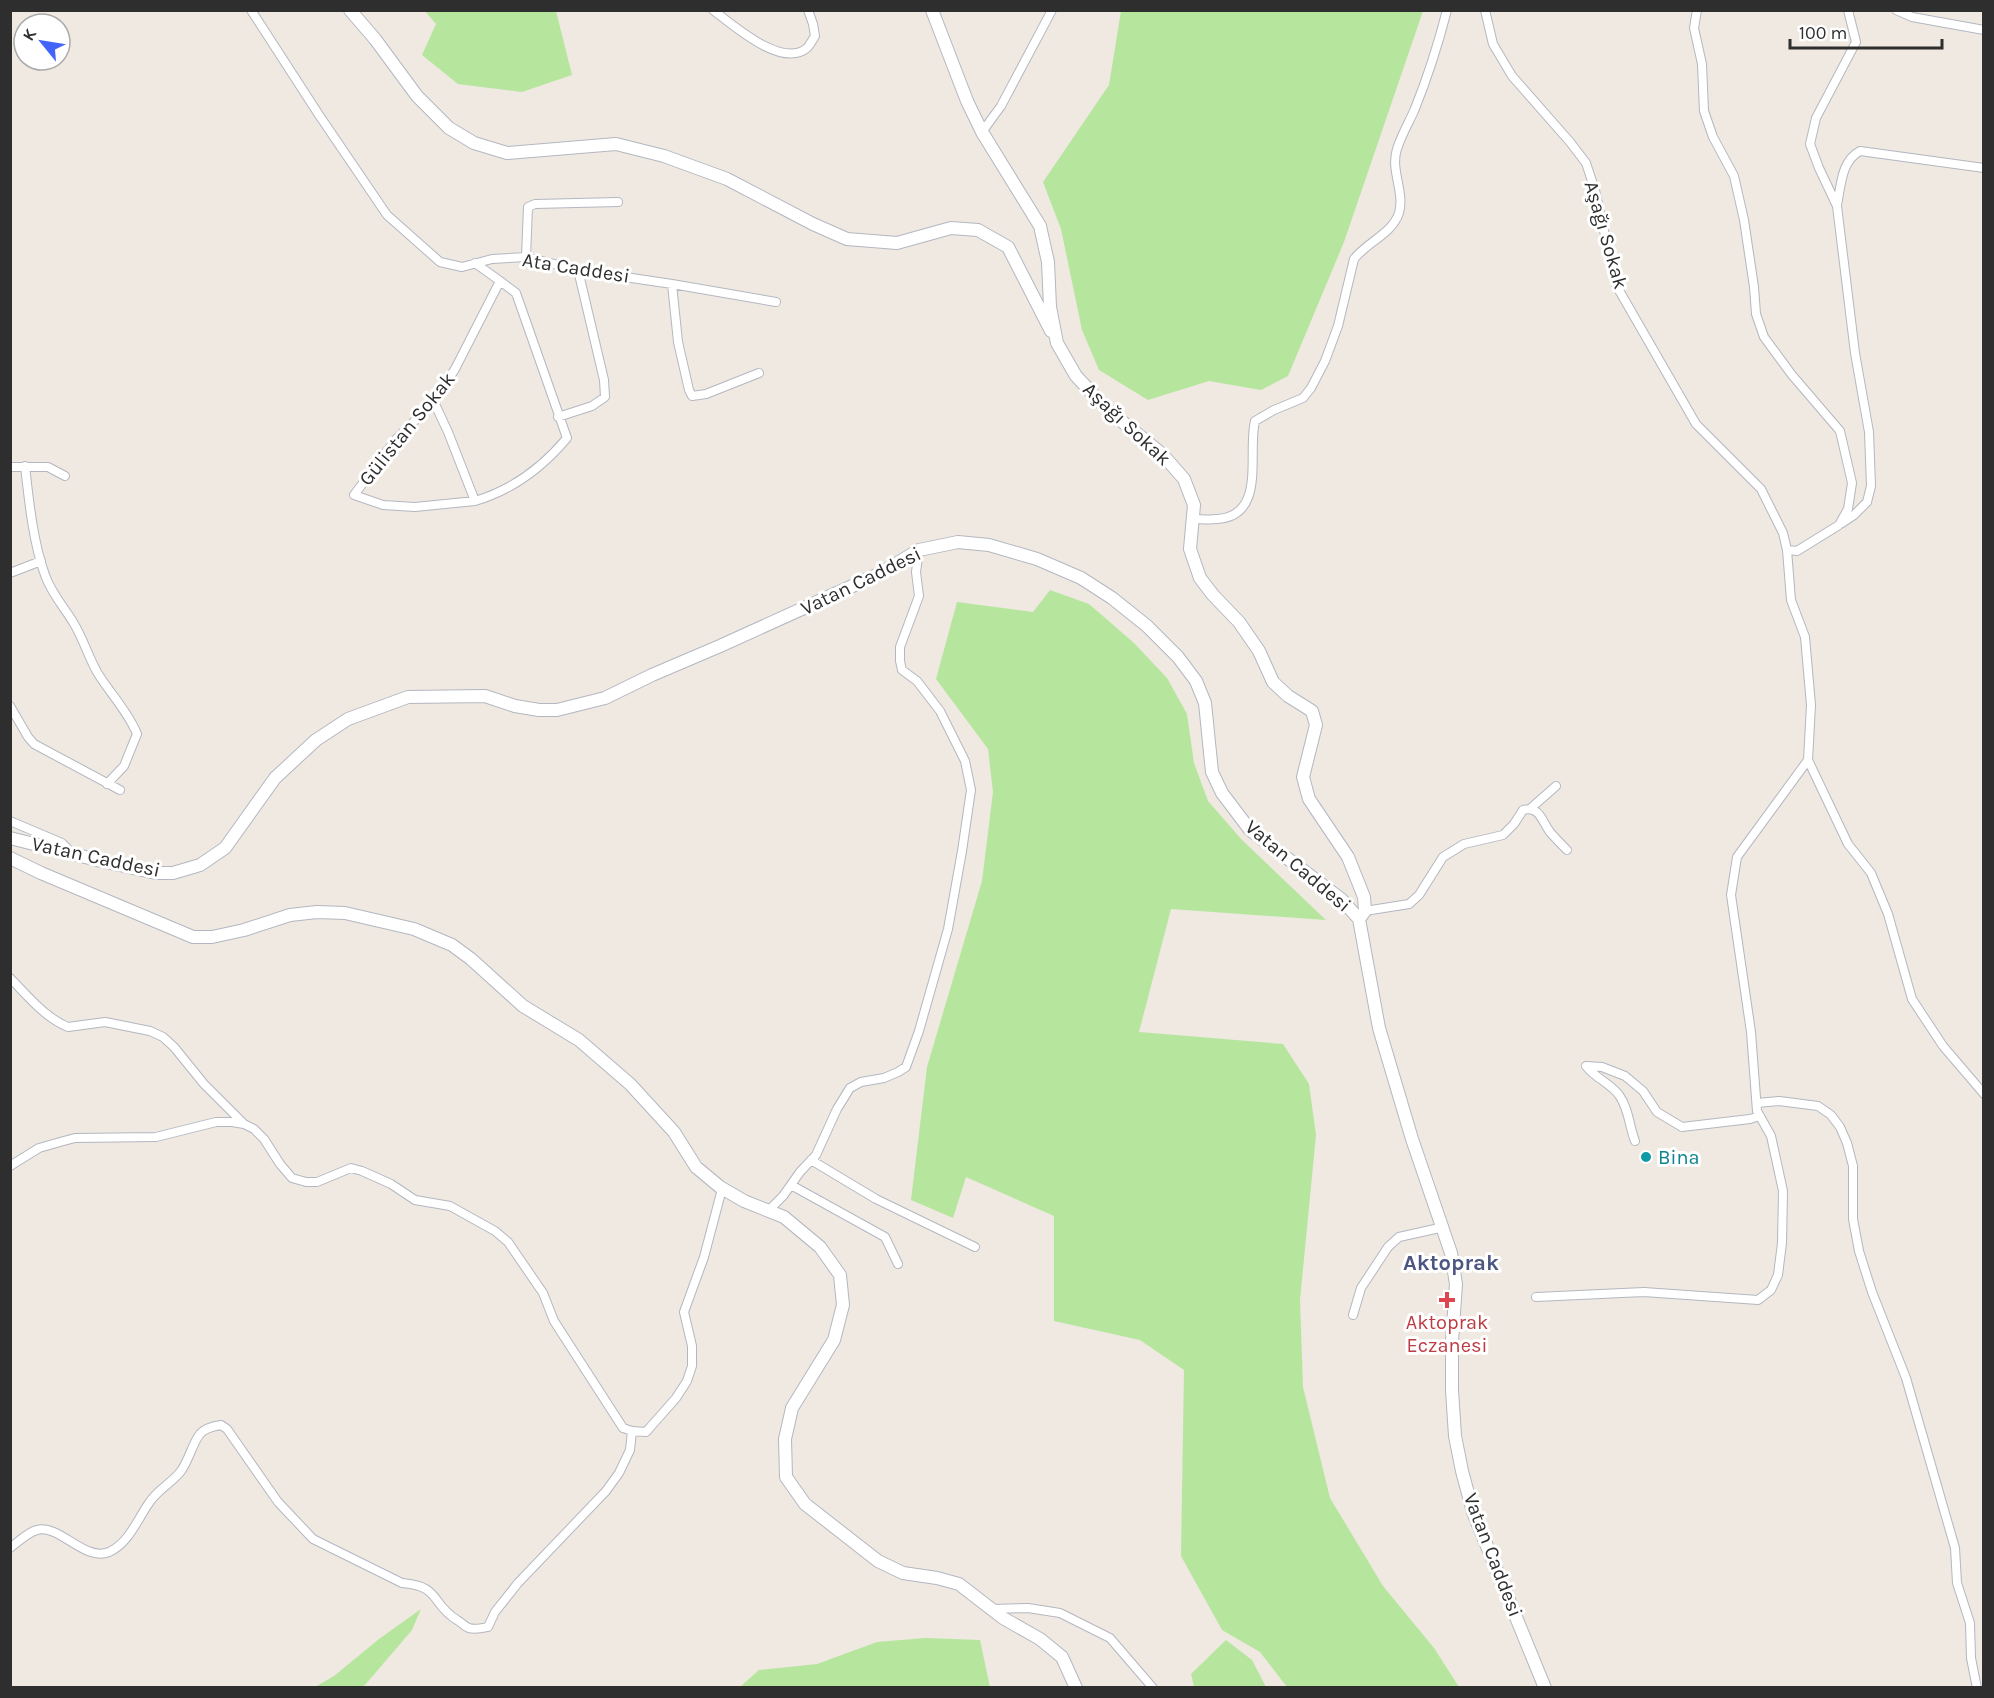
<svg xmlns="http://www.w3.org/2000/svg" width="1994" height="1698" font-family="Karla,sans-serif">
	<rect width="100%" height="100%" fill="#efe9e1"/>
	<path fill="#b6e59e" d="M 425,11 L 556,11 L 572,75 L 522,92 L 458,84 L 422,55 L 436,24 Z
		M 1121,11 L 1423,11 L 1344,242 L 1288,376 L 1261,390 L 1209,381 L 1148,400 L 1099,370 L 1082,330 L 1061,229 L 1043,182 L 1109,85 Z
		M 1050,590 L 1089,604 L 1134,643 L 1167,678 L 1187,714 L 1194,763 L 1208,801 L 1242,840 L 1326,920 L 1171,909 L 1139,1032 L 1283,1044 L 1309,1084 L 1316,1135 L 1300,1300 L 1303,1387 L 1330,1498 L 1383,1586 L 1434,1648 L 1459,1687 L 1287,1687 L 1260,1652 L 1222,1630 L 1181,1556 L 1184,1370 L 1140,1340 L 1054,1321 L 1054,1216 L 966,1177 L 953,1218 L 911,1200 L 927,1067 L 982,881 L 993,792 L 988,749 L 936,679 L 957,602 L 1033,612 Z
		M 421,1609 L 412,1630 L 365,1685 L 360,1687 L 315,1687 L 334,1676 L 379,1639 Z
		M 925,1638 L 980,1640 L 990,1687 L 740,1687 L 759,1670 L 817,1664 L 877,1642 Z
		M 1226,1640 L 1252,1660 L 1266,1687 L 1194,1687 L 1191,1674 Z"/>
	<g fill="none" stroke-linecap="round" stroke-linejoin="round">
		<g stroke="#b4b7c1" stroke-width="10">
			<path id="street" d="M 251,10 L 319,115 L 387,215 L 440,262 L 462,267 L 492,259 L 526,257 L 578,270 L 672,284 L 776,302
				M 713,10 C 733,25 782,69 807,48 C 810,45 813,39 815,36 L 813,24 L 808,10
				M 1485,10 L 1493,44 L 1512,76 L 1570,142 L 1586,163 L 1595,190 L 1616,285 L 1696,424 L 1761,489 L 1783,533 L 1787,550 L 1791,600 L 1805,637 L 1811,705 L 1808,760 L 1848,844 L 1871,873 L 1888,914 L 1912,999 L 1943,1046 L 1984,1094
				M 1697,10 L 1694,28 L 1702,64 L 1704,111 L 1713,137 L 1734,176 L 1744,220 L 1754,287 L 1756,314 L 1764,337 L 1792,375 L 1840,431 L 1852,483 L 1848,509 L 1839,525 L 1797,551 L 1787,550
				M 1896,10 L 1912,17 L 1984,30
				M 982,132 L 1001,106 L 1052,10
				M 1837,205 C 1841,186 1841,161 1860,151 L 1984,168
				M 526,257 L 528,207 L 535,204 L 618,202
				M 672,284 L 678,342 L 689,390 L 692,396 L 706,394 L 759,373
				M 434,402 L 448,432 L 475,501 C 512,490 542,468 567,438 L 516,293 L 500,281
				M 558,417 L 592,406 L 605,397 L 604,380 L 578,270
				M 25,466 C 29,501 33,542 45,575 C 51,593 64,607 73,622 C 83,638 88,656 97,672 C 109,692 129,713 137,734 L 124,766 L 107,784
				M 10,467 L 48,467 L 65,476
				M 475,501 L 415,507 L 383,505 L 354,495 L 397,438 L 434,402 L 455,369 L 500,281 L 475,263
				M 1193,519 C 1201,519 1209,520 1217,519 C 1267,516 1247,453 1255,421 L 1274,410 L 1303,398 L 1311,388 L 1325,361 L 1338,326 L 1354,259 C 1367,242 1392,234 1399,213 C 1405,192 1390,170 1397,149 C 1401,136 1408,124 1414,111 C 1427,79 1438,45 1447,10
				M 1842,523 L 1854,515 L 1867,502 L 1871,486 L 1869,432 L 1855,353 L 1837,206 L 1819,168 L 1810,144 L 1816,118 L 1856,42 L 1848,10
				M 10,573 L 41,561
				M 10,706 L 28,737 L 34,744 L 120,790
				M 1531,808 L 1556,786
				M 10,821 L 62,843 L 71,852
				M 1365,911 L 1409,904 L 1419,895 L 1443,857 L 1464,844 L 1503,835 L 1514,824 L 1523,810 C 1540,806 1541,820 1550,832 C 1555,838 1561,844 1567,850
				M 10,978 C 28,996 44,1017 68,1027 L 105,1022 L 150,1031 L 163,1037 L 174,1047 L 204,1084 L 244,1124
				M 1757,1103 L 1779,1101 L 1818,1106 L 1831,1115 L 1840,1127 L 1847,1143 L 1853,1166 L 1853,1219 L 1859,1251 L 1872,1292 L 1906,1378 L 1955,1548 L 1957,1583 L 1970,1623 L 1971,1658 L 1977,1688
				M 1635,1141 C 1629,1126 1629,1109 1619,1095 C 1610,1083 1595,1078 1586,1066 L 1602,1067 L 1625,1076 L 1643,1091 L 1657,1112 L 1682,1127 L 1750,1119 L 1760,1116
				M 811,1160 L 876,1199 L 975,1247
				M 10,1166 L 39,1148 L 60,1142 L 75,1138 L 156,1137 L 216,1122 L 232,1122 L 244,1124 L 254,1129 L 264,1139 L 280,1164 L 292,1178 L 306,1182 L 317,1182 L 351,1168 L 362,1171 L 391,1184 L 415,1200 L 450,1206 L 495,1231 L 508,1242 L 543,1293 L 554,1321 L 623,1428 L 632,1431 L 646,1432 L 676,1398 L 687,1381 L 692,1366 L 692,1346 L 684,1312 L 704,1257 L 722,1189
				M 791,1185 L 885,1237 L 898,1264
				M 768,1211 L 783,1196 L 800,1172 L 816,1155 L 837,1109 L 850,1088 L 861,1082 L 884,1078 L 898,1072 L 906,1067 L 919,1031 L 948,929 L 962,851 L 971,790 L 965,761 L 940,711 L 917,681 L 902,670 L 900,661 L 900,647 L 919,596 L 916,572 L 919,550
				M 1536,1297 L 1644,1292 L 1758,1300 L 1771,1290 L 1778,1275 L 1782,1243 L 1783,1191 L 1771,1136 L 1757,1111 L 1751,1032 L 1731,895 L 1737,857 L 1808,760
				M 1353,1315 L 1361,1288 L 1388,1247 L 1399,1237 L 1444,1227
				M 10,1548 C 18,1542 28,1532 37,1530 C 60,1524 84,1562 109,1552 C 129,1543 137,1520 149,1503 C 157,1490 172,1483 181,1471 C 189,1460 193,1442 200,1434 C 205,1428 214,1426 221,1425 L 227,1429 L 278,1502 L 313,1539 L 402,1583 C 441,1586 430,1603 457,1620 C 461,1622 465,1627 469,1628 C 474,1630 483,1628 488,1627 L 495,1612 L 518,1583 L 606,1491 L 619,1473 L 630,1450 L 632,1431
				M 992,1609 L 1028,1608 L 1060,1613 L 1110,1638 L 1153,1688"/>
		</g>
		<g stroke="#b4b7c1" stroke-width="14">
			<path id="secondary" d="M 350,10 L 375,39 L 417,96 L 449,128 L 474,143 L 507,153 L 616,144 L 664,156 L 727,179 L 813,224 L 847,239 L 897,243 L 951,228 L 978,230 L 1008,247 L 1051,331
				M 932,10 L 967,101 L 982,132 L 1040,226 L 1048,262 L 1050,307 L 1057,343 L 1076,376 L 1108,410 L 1163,455 L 1184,479 L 1194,505 L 1190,549 L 1200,578 L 1213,595 L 1239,622 L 1259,651 L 1273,682 L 1288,696 L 1312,711 L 1316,725 L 1303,777 L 1309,799 L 1348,857 L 1364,897 L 1365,911 L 1359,919
				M 10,838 L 101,861 L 156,873 L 173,873 L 200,865 L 225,848 L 275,778 L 316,740 L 348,719 L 408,697 L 485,696 L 515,706 L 539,710 L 557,710 L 605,698 L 652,675 L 720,646 L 881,573 L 919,550 L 958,542 L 989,545 L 1037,559 L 1081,578 L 1112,598 L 1147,626 L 1178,657 L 1196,681 L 1205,703 L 1212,772 L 1222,793 L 1250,830 L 1341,899 L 1359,919 L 1379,1028 L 1412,1139 L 1451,1253 L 1456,1284 L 1452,1341 L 1452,1390 L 1455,1436 L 1462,1471 L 1473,1512 L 1545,1688
				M 10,858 L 41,873 L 193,937 L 212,937 L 244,930 L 290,915 L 317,912 L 345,913 L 414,929 L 452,945 L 471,959 L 523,1006 L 579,1040 L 630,1084 L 674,1132 L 696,1167 L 720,1187 L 744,1201 L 784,1217 L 820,1247 L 840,1275 L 843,1305 L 834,1340 L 792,1408 L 785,1439 L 786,1477 L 805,1504 L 878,1561 L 903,1573 L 937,1578 L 959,1584 L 1003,1618 L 1040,1639 L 1062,1657 L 1076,1688"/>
		</g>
		<use href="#street" stroke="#fff" stroke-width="8"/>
		<use href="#secondary" stroke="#fff" stroke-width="12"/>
	</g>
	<circle fill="#0f9aa8" stroke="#fff" stroke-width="2" cx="1646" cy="1157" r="6"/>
	<path fill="#e0444e" stroke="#fff" stroke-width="2" d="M1444 1291h6v6h6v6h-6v6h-6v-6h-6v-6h6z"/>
	<g text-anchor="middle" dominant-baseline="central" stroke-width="6" stroke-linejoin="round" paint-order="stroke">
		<g font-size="20" fill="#2e2e2e" stroke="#fff">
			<text transform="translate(1606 235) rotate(74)">Aşağı Sokak</text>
			<text transform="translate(576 268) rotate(9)">Ata Caddesi</text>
			<text transform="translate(1127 424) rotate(43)">Aşağı Sokak</text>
			<text transform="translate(407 429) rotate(-51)">Gülistan Sokak</text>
			<text transform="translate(861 581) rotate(-26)">Vatan Caddesi</text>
			<text transform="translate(96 857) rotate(12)">Vatan Caddesi</text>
			<text transform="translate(1298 866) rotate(40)">Vatan Caddesi</text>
			<text transform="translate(1493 1555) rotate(69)">Vatan Caddesi</text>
		</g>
		<g font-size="20" fill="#0d838f" stroke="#fff" text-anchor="start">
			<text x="1658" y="1157">Bina</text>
		</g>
		<g font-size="20" fill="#be3a42" stroke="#fff">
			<text x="1447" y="1322">Aktoprak<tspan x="1447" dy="23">Eczanesi</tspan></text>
		</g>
		<g font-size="22" font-weight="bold" fill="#4d5680" stroke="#fff">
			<text x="1451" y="1263">Aktoprak</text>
		</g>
	</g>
	<rect width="1994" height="1698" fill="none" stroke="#2e2e2e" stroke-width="24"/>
	<g transform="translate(42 42) rotate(300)"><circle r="28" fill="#ffffff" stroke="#ababab" stroke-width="1.5"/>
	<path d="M0-4.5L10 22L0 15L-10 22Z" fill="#4264fb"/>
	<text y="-9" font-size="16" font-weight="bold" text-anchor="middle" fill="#2e2e2e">K</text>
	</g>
	<path d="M1790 39v9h152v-9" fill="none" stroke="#2e2e2e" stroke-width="3"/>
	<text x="1799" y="39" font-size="18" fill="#2e2e2e" stroke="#ffffff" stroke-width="4.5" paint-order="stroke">100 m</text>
</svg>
